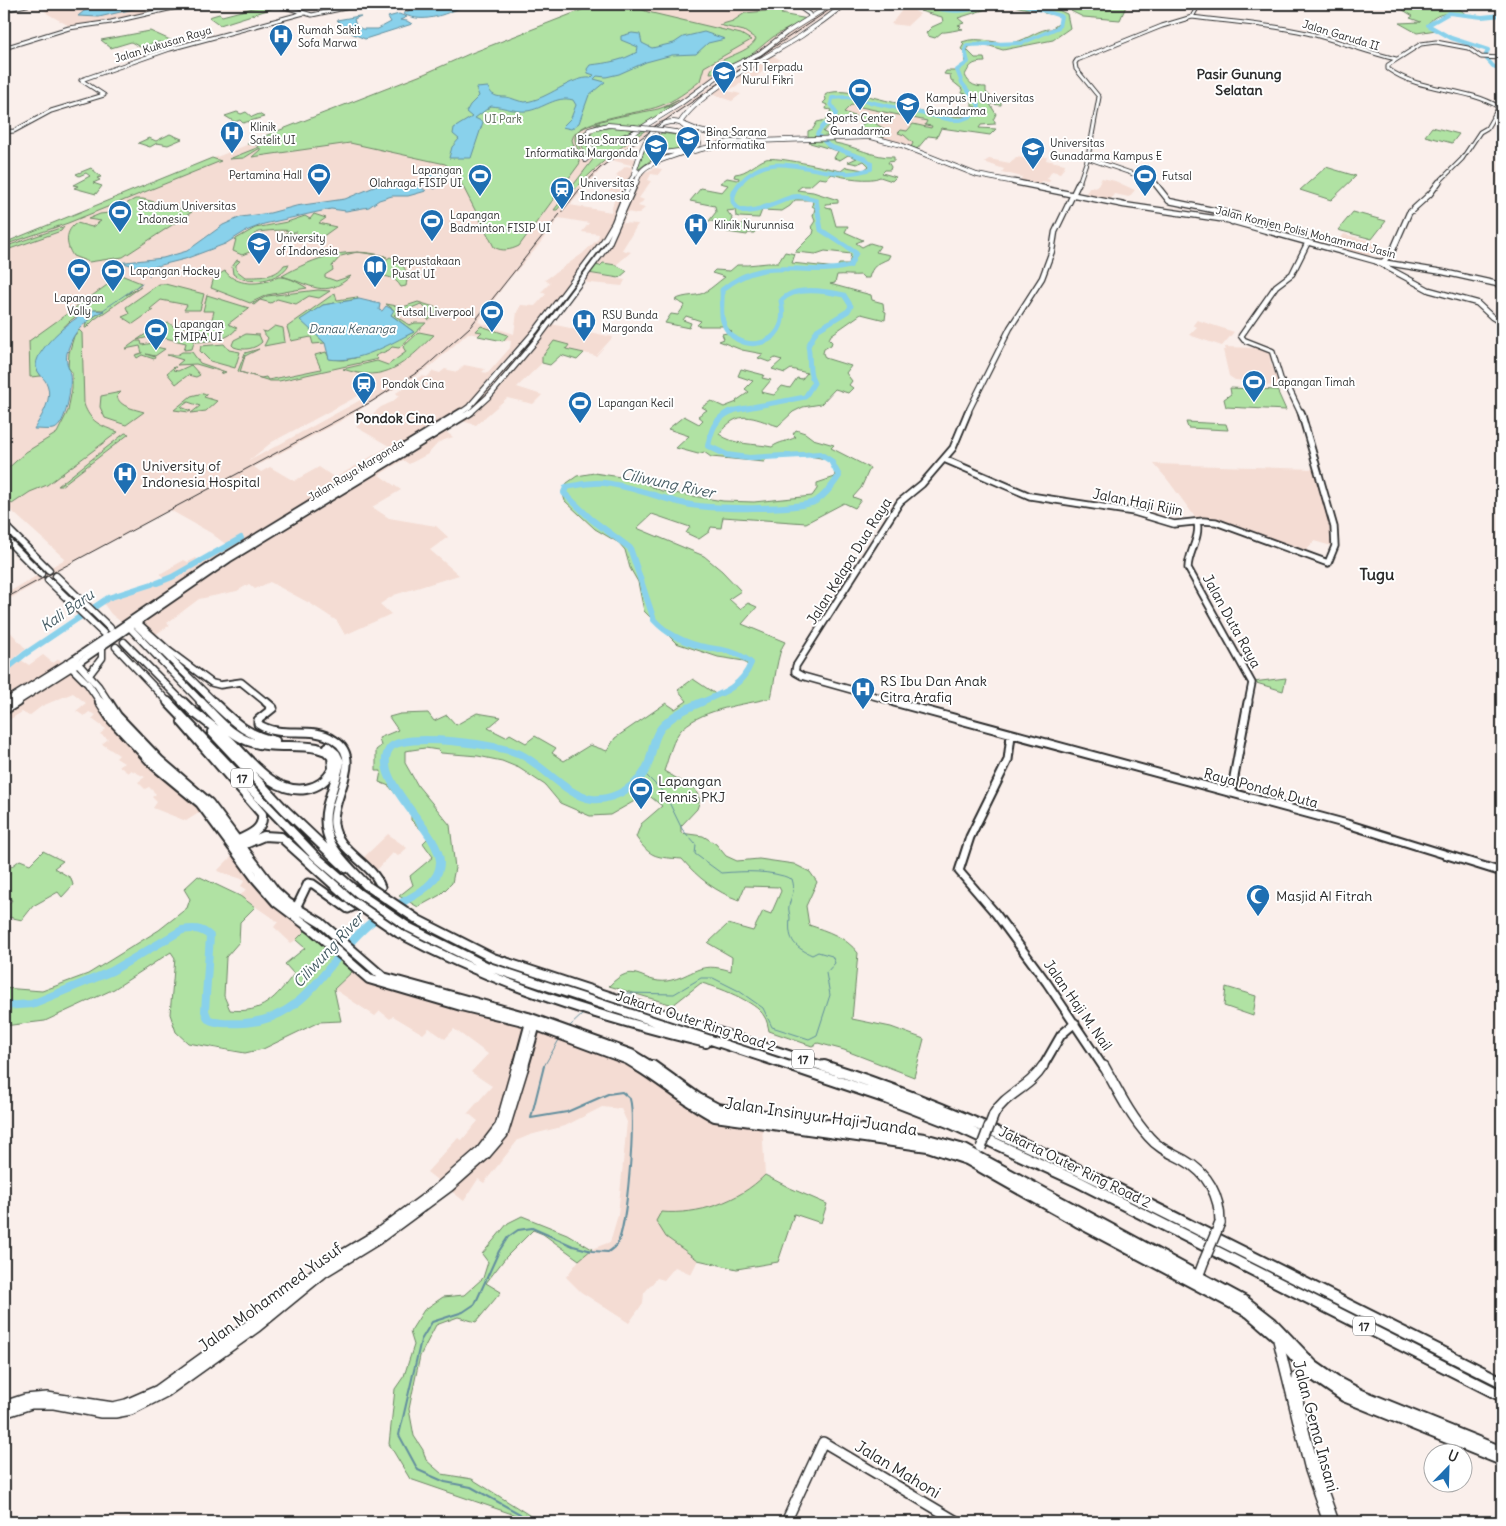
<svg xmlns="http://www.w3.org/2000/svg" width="1506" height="1526" font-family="Delius,sans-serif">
	<rect width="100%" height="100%" fill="#faefeb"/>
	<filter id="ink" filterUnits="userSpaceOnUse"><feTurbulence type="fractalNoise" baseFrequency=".02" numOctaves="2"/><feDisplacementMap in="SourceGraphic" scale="10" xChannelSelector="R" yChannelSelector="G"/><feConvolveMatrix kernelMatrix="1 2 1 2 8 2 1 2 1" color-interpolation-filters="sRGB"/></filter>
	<g filter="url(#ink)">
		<path fill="#f4dcd3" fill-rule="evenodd" d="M 39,4 L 62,5 L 68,4 L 198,4 L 115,21 L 71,27 L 48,14 Z
			M 595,4 L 649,4 L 669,9 L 675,7 L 675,4 L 714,4 L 721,6 L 725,4 L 773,4 L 791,7 L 781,14 L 808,19 L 666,112 L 613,153 L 764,51 L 792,30 L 833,4 L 858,4 L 852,8 L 840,5 L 768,53 L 781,60 L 777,62 L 779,63 L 773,69 L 767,68 L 755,78 L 765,80 L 770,77 L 778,79 L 767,87 L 741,83 L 728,91 L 741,94 L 732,101 L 711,94 L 736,78 L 743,70 L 657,125 L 618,155 L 636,159 L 635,171 L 643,173 L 655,168 L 662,169 L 658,175 L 651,174 L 648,180 L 651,181 L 639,198 L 644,200 L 638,206 L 645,208 L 638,214 L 627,212 L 626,214 L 623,223 L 638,224 L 622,250 L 631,252 L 616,265 L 603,263 L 588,273 L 625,280 L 622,286 L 581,282 L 551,324 L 613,337 L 596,356 L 565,348 L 568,346 L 542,357 L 542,363 L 517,387 L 542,395 L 533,404 L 507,398 L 476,425 L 462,421 L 445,431 L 453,437 L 439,442 L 428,454 L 409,464 L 403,460 L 379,475 L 401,490 L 372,507 L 389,518 L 436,526 L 448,537 L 430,550 L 459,575 L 394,595 L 380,604 L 391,614 L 345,635 L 337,621 L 311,604 L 270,582 L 255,589 L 249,584 L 237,591 L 199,599 L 167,623 L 170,625 L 156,634 L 143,630 L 135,633 L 111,614 L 101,600 L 165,579 L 160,574 L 184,560 L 188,562 L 196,558 L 200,562 L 228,546 L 211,533 L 170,510 L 70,564 L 4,602 L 4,595 L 65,559 L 4,504 L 4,243 ZM 611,160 L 631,165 L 631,167 L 626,166 L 616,175 L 618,176 L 616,181 L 609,191 L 614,191 L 610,196 L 615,197 L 611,212 L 570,205 L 602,168 ZM 559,218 L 589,223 L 582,232 L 599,234 L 598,239 L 582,254 L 545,280 L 550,283 L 541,292 L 546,294 L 535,306 L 521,305 L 517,312 L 514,334 L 478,322 L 508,280 L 534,251 ZM 468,333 L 511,341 L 510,348 L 488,373 L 482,372 L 485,369 L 464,365 L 457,372 L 445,369 L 440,373 L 433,371 L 427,377 L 421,376 L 396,393 L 399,396 L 392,402 L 381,407 L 356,427 L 389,446 L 335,478 L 319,467 L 294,481 L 270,467 L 261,472 L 254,467 L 339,422 L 414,377 L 432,365 ZM 373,388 L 377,391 L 247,462 L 272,442 Z
			M 910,8 L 920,14 L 907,26 L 891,24 L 902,10 Z
			M 839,100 L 944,123 L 937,137 L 928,136 L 917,149 L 882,138 L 880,127 L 860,121 L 838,122 Z
			M 1031,152 L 1045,154 L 1044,157 L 1047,157 L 1046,160 L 1065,164 L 1064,168 L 1060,173 L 1052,171 L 1047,179 L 1051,180 L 1049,182 L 1041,181 L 1038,187 L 1020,181 L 1022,177 L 1002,172 L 1004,169 L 984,162 L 989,159 L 1010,163 L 1016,157 L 1023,158 Z
			M 1102,178 L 1115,181 L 1135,190 L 1129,197 L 1114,194 L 1109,202 L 1084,196 L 1090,187 L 1096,188 Z
			M 1344,234 L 1379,243 L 1368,258 L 1333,248 Z
			M 1197,320 L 1234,332 L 1222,346 L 1189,335 L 1197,327 L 1193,325 Z
			M 1225,347 L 1257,348 L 1270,352 L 1272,361 L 1270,361 L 1280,386 L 1263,385 L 1261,382 L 1235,380 L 1229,376 L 1223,350 L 1226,350 Z
			M 1154,464 L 1316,469 L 1327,503 L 1335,547 L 1314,541 L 1304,553 L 1217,523 L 1198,521 L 1167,479 Z
			M 4,625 L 26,649 L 16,657 L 29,665 L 43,655 L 53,663 L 59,659 L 64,665 L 4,699 Z
			M 65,673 L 71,673 L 85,686 L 119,730 L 194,800 L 202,811 L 186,821 L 153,808 L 157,802 L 152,797 L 156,794 L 149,787 L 145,789 L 138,782 L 145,777 L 131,770 L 128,773 L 119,766 L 124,763 L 116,758 L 119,755 L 102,744 L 108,739 L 100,734 L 106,729 L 92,719 L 96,715 L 89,712 L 84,716 L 76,711 L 86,703 L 73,693 L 42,706 L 29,716 L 22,712 L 7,721 L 10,726 L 4,731 L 4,712 Z
			M 388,834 L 407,848 L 398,856 L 393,853 L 374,873 L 361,860 Z
			M 233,855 L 277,907 L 308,928 L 296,940 L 291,943 L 274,927 L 278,922 L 240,896 L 246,889 L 241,886 L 245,880 L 217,871 Z
			M 354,970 L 529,1025 L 629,1062 L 762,1126 L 765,1175 L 752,1188 L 718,1206 L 681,1213 L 661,1212 L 666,1237 L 698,1260 L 691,1274 L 675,1267 L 664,1280 L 657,1278 L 644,1293 L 643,1303 L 629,1323 L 581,1292 L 566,1277 L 579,1260 L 592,1249 L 610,1242 L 618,1215 L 627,1122 L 621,1109 L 602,1107 L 565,1126 L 530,1135 L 518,1140 L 484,1183 L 478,1179 L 464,1201 L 427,1172 L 458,1138 L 462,1140 L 478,1121 L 468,1113 L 492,1086 L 471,1072 L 488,1054 L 454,1029 L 445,1039 L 429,1028 L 423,1034 L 393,1016 L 390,1019 L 380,1011 L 375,1016 L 334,989 Z"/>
		<path fill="#b0e2a3" stroke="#6e8667" d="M 597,4 L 629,4 L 648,12 L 741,34 L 751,40 L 704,67 L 700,81 C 688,91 674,101 660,106 C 640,114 576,118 572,140 L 580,163 L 519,246 C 511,250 502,252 494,247 L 455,171 L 445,164 L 350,143 L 252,157 L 260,150 L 260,148 L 244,158 L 229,159 L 259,147 L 258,145 L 247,144 L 257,139 L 424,74 L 469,54 Z
			M 772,4 L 791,7 L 781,14 L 808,19 C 797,25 783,30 773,37 C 756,50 734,73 710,73 C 713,57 749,55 756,39 L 744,31 L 719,25 L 733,21 L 745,13 L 766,11 Z
			M 920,4 L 1037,4 L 1052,7 L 1067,14 L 1070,28 L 1053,40 L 1003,50 L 980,43 L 969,47 L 967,50 L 975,58 L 984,58 L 985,62 C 971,62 970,66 965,75 C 969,85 976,87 986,87 L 986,92 L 992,98 L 992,101 L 1001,102 L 1001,105 L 990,104 L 996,114 L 993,120 L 995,121 L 995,124 L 981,125 L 979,128 L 996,129 L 990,135 L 941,128 L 937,137 L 928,136 L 917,149 L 911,147 L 913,143 L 904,135 L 898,133 L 901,130 L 907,131 L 913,124 L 931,128 L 932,126 L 925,125 L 927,121 L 851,105 L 844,112 L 857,117 L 860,115 L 881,118 L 876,124 L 890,132 L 882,138 L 859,136 L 861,125 L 865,123 C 852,118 831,120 823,132 L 832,136 L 835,143 C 855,146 874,158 894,157 L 894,161 L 888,162 L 891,167 L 890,170 L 885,170 L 882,173 L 896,177 L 892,181 L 880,177 C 871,182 843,178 832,174 L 826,179 L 819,178 L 810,186 L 802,186 L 797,190 L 813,192 L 838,200 L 838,203 L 825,204 L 826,207 L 831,208 L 836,226 L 848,226 L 845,232 L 863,240 L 856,243 L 862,247 L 870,243 L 880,246 L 876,252 L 890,255 L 888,259 C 877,264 872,266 869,278 L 864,278 L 861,275 C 852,276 845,274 837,275 L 835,283 L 830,284 L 871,295 L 872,300 L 883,303 L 884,311 L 886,312 L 885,320 L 861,314 L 831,335 L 829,339 L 832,342 L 831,345 L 824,349 L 823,353 L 825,358 L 851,366 L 846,373 L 852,381 L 849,385 L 853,388 L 848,393 L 835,389 L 821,404 L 803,407 L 793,412 L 778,426 C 752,418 739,408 719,434 C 735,446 754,443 772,447 C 780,441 787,442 796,437 L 793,434 L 796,430 L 805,433 L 813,439 L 834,445 L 831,448 L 870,468 L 861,488 L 853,497 L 861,500 L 855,508 L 844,503 L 806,523 L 723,517 L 721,528 L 711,527 L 709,532 L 699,539 L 686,533 L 690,527 L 652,514 L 637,528 L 704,556 L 722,571 L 741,591 L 729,599 L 740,609 L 748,603 L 757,607 L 742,624 L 785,642 C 777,653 775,682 771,698 C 743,705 705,708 683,728 C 672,738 669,758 664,771 L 695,789 L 700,800 L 697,809 L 681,826 L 681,833 L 703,836 L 716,844 L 726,856 L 737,861 L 759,859 L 794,864 L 810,872 L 817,882 L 806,906 L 809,925 C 827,931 846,937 858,953 L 852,1019 L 891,1027 L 924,1039 L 914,1077 L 844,1050 L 818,1043 L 812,1046 L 769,1031 C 768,1026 767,1020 764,1016 C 757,1002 716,986 701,983 L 673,1005 L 609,986 C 635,959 641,984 667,981 C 695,976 697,960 731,971 L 732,957 L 708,943 L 728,924 L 753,931 L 763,911 L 771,914 L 781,891 L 779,887 L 745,886 L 739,900 C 716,892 698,878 682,859 C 657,857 651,859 636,837 L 641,824 L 662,806 L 647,794 L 610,815 L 590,816 L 560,803 L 545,785 L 519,768 L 502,761 L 478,756 L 441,753 L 438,750 L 425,748 L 405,751 L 405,763 L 418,786 L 450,825 L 455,868 L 452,883 L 440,895 L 418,907 L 399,896 L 413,885 L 410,876 L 433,857 L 423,843 L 429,837 L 411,820 L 411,813 L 389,786 L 379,782 L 381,771 L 376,771 L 376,750 L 381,746 L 379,738 L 398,730 L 389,717 L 400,714 L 428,713 L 434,721 L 447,715 L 456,725 L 477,713 L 501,717 L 488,728 L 506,737 L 510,734 L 526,743 L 535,736 L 556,748 L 552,753 L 564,761 L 590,745 L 607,751 L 615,738 L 666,703 L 675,709 L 687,701 L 678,690 L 693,679 L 717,695 L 748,674 L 749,667 L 744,661 L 718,657 L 676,643 L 644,611 L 638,582 L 630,568 L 625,550 L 619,543 L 595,529 L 565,501 L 562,491 L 567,483 L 577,476 L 594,473 L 634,479 L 662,491 L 723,501 L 754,502 L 812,496 L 817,489 L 817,483 L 835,477 L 834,470 L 828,460 C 804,453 790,456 766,459 L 764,462 L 711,457 L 704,452 L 698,454 L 676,448 L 689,436 L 668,429 L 684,416 L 699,424 L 703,420 L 698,416 L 707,410 L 702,407 L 711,401 L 724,407 L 737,402 L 736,401 L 749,392 L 745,389 L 753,381 L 738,376 L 741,369 L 764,375 L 762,378 L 771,380 L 761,392 L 774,395 L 782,386 L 790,388 L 797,378 L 802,379 L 807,373 L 791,369 L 785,373 L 772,369 L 782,360 L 775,358 L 769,362 L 758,358 L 763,354 L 742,350 L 719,341 L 724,339 L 722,334 L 732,332 L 726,326 L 700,326 L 697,325 L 701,321 L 686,316 L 683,320 L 691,323 L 689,328 L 665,323 L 671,314 L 678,315 L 685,305 L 675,300 C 685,294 698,297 705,292 C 712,288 718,282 725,277 L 712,273 L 715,270 L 730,271 L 737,265 C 751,266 764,262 778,263 L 785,252 L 795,254 L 792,263 L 837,268 L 839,264 L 849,264 L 851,254 L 825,251 L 816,254 L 795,252 L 813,234 L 814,230 L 811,227 L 815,221 L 813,216 L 815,208 L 812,206 L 813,200 L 795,200 L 790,206 L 782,211 L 762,210 L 759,218 L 739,217 L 736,216 L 735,210 L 727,211 L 733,219 L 731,223 L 741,225 L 744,222 L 750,223 L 749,226 L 758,227 L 754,233 L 748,233 L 747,235 L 727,232 L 729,227 L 722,225 L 724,222 L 709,221 L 716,212 L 715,206 L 690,201 L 701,188 L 722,192 L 728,185 L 720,183 L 727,178 L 738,180 L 739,178 L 734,177 L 735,174 C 748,173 755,163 766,159 C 776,156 828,168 841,171 L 846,167 L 864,170 L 869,166 L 864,161 L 857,164 L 848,162 L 857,158 L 848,155 L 840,160 L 834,158 L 838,151 L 810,143 L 808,137 L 808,131 L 813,129 L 817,122 L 826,120 L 831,110 L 826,109 L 827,105 L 823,103 L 826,100 L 825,95 C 838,85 880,100 897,103 C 903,105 910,103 916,104 L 912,110 L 947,116 L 971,117 L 976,113 L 976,107 L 972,106 L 972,99 L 965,98 L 966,94 L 962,93 L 962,89 L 951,80 L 950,75 L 944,74 L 946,71 L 955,71 L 965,64 L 966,53 L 961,49 L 964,44 L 962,42 C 980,35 998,46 1015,42 C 1027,40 1040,28 1051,29 L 1061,22 L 1061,18 L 1056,15 L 1044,13 L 1040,9 L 1032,7 L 1028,9 L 1010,5 L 996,6 L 958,18 L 964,23 L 958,25 L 961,26 L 959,28 L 963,29 C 961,29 944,33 942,32 L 935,38 L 928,36 L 926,33 L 932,27 L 943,22 L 942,17 L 920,11 L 926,9 Z
			M 1061,4 L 1127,4 L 1120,20 L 1083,17 L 1071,11 L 1074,7 Z
			M 1406,4 C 1423,4 1456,0 1465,14 C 1450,13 1437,11 1427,25 L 1436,30 L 1417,33 L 1399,23 L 1421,22 L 1410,18 L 1413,16 L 1403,10 L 1407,5 Z
			M 264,5 L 277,7 L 220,25 L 209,17 L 219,14 L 222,16 Z
			M 150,31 L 177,43 L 168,45 L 159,42 L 140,47 L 131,42 L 111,48 L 101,40 Z
			M 679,100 L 664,108 L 684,101 L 642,127 L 607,124 L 586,131 L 583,137 L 593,151 L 587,158 L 579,138 L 580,134 L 600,123 C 564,130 580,140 583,160 C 580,153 572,141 576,134 C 584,120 641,113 658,109 C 665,107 672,103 679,100 Z
			M 237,112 L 241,114 L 246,112 L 252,117 L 259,114 L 264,117 L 243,123 L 240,120 L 235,122 L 225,116 Z
			M 663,125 L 649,140 L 648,145 L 652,151 L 672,154 L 650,161 L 636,171 L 647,141 Z
			M 617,127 L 634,130 L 620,138 L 598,141 L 590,135 L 597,129 Z
			M 1432,127 L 1459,134 L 1452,143 L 1425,136 Z
			M 640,129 L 646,130 C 610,153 584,177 557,210 L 554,210 L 598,153 L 588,140 C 607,149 624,139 640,129 Z
			M 661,133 L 677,135 L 685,141 L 685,146 C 676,152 667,153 657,149 L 653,142 Z
			M 170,134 L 182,139 L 168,145 L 157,143 L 150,147 L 138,143 L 149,138 L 156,141 Z
			M 212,158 L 221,161 L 68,223 L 4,245 L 4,243 Z
			M 1326,167 L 1356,176 L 1331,200 L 1300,190 Z
			M 91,168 L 101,177 L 97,178 L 100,180 L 93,183 L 102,186 L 96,194 L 74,188 L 78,186 L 73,185 L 90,176 L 86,173 L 79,176 L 76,174 Z
			M 135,199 L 143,199 L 192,212 L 123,257 L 89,262 L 73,256 C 65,244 65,230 77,223 L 92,227 L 101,221 L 88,219 L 100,214 L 109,213 Z
			M 1353,212 L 1386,221 L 1372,239 L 1338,230 Z
			M 314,214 L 326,218 L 319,223 L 336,227 L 318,240 L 316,234 L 305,236 L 295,234 L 297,232 L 293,232 L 294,233 L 284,238 L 279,236 L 290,231 C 285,229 265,231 258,232 L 249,239 L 252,251 L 242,255 L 233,251 L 236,239 L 255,228 L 287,222 L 305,216 L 310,219 Z
			M 63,227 L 64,227 L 61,231 L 4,251 L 4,247 Z
			M 357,252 L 341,256 L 332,266 L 333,270 L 325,275 L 325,277 L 336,281 L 351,276 C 325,300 310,284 282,276 C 315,257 350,245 387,257 L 380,261 L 385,256 Z
			M 390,257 C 405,263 409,272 406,286 L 401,287 C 395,276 383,275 372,276 L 372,273 L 366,273 Z
			M 237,260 L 240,261 L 236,265 L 236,270 L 245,277 C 258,277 276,278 284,265 L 289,264 C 281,281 247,286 233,274 L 232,267 Z
			M 603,263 L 616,265 L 627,271 L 619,278 L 588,273 L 594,265 L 600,266 Z
			M 225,271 C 235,284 252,285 268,281 C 272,280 278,276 282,277 C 291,278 299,283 307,288 L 267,295 L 250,303 L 211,288 L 214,277 Z
			M 121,275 L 141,283 L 126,295 L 141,287 L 95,319 L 86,328 L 85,328 L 86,322 L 104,310 C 68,307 51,343 37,369 L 41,376 L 30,377 L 29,341 Z
			M 159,284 L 165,284 L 204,294 L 200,310 L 184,310 L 187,305 L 161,300 L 150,309 L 153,310 L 133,324 L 122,317 L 129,314 L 126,307 Z
			M 318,290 L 330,291 L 319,298 L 309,296 L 296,304 L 277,299 L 271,303 L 260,300 L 254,305 L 252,304 L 267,296 Z
			M 335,293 L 337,300 L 357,297 L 358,299 L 323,305 L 301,320 L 325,343 L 313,344 L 311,337 L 291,341 L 287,327 Z
			M 207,295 L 249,308 L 228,324 L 237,328 C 229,340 212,341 198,342 L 196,341 L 201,321 L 212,319 L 214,311 L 203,311 Z
			M 418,302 L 441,309 L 429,320 L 426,318 L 432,315 L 421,304 L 394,315 L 409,325 L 415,323 L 426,323 L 399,348 L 392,347 L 389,350 L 375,356 L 378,359 L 279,381 L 270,381 L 240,372 L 238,371 L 245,353 L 259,349 L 245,356 L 240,372 L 261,378 L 266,377 L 268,380 L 321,369 L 315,355 L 326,352 L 330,359 L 343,360 L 355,358 L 414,332 L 390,314 L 394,310 L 386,304 L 403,307 Z
			M 169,323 L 173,326 L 185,325 L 182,331 L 197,332 L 192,349 L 184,350 L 186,343 L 165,338 L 161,341 L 154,341 L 153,336 L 137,340 L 150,331 L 164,327 L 161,325 Z
			M 275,326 L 283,328 L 285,342 L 264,346 L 268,338 L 262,331 L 267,332 Z
			M 481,326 L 508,335 L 503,341 L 478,336 L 482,332 L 476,331 Z
			M 79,330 L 82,333 L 84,404 C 90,422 101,426 118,432 L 47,485 L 30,492 L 12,504 L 4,498 L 4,472 L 26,452 L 57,433 L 68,411 L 72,389 L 72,373 L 68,367 L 69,353 L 74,336 Z
			M 419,332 L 434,335 C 405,363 386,384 343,369 L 377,361 L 388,365 L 406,352 L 403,347 Z
			M 246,334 L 259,335 L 262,342 C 255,349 244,351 234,347 L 232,345 L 234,340 Z
			M 136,341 L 141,341 L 142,345 L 153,343 L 158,345 L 156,347 L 165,349 L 155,356 L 146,354 L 155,357 L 154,359 L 142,355 L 137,358 L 135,355 L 142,353 L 140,346 L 125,349 Z
			M 554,341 L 569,345 L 566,349 L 584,353 L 577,360 L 561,355 L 550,365 L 542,363 L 542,357 Z
			M 224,344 L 229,350 L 240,352 L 235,368 L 210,361 L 200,351 L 201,346 Z
			M 182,352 L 192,352 L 200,363 L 226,372 L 221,374 L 223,372 L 196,364 L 177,365 L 183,360 L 167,355 L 177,355 Z
			M 191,365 L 200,375 L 196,377 L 188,375 L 176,384 L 167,373 L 174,367 L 176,367 L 173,370 L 178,371 Z
			M 1230,388 L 1277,390 L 1286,410 L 1226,407 L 1224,399 L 1231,394 Z
			M 121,392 L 117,396 C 119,407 135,409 144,412 L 126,425 L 105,418 L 100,407 L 101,396 Z
			M 203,393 L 207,394 L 204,397 L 217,401 L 206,411 L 191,413 L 200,406 L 188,402 L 181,407 L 191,411 L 189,412 L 174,410 L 191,396 Z
			M 1186,422 L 1226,424 L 1228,430 L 1188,428 Z
			M 125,433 L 129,434 L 61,486 L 58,486 Z
			M 1286,678 L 1283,691 L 1253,682 Z
			M 43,851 L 63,861 L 54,868 L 71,878 L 73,885 L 62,897 L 58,892 L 33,906 L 22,920 L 4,916 L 4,910 L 12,900 L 4,897 L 4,881 L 10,873 L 4,872 L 20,860 L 30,864 Z
			M 198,876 L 240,896 L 255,907 L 240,922 L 239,942 L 226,957 L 224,996 L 230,1010 C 263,1014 275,998 294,974 L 285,964 L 305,948 L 296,940 L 308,928 L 354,970 L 334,989 L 341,1021 L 319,1022 L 263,1049 L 245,1053 L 188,1043 L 176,1032 L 170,1014 L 175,958 L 171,952 L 114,989 L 45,1021 L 4,1026 L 4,988 L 42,991 L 88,974 L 159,930 L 187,908 L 190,899 L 184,889 Z
			M 1226,987 L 1256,996 L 1253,1016 L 1224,1006 Z
			M 765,1175 L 790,1188 L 827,1204 L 821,1223 L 794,1214 L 778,1262 L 737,1269 L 698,1260 L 666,1237 L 656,1221 L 661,1212 C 699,1215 738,1202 765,1175 Z
			M 522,1216 L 567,1234 L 592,1249 L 579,1260 L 543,1234 L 533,1230 L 506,1257 L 486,1283 L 501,1292 L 476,1322 L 458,1317 L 436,1325 L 420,1356 L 409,1409 L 414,1436 L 423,1450 L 426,1460 L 442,1474 L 472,1479 L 529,1515 L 534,1522 L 523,1522 L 515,1515 L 410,1479 L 389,1444 L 395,1389 L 404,1376 L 414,1345 L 410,1332 L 424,1310 L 443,1297 L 464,1295 L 483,1278 L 488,1262 L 482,1254 L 508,1223 Z"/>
		<path fill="#89d1eb" stroke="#638f9e" d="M 420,4 L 469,4 C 447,13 426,25 403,14 Z
			M 96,5 L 106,8 L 142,7 L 99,17 L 78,16 L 84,11 Z
			M 399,14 L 407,17 L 400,20 L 407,21 L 412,24 L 365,39 L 351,33 L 337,20 L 359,16 L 361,16 L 354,19 L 356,26 L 362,29 L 378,29 L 391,22 L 388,17 Z
			M 704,32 L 725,39 L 708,43 L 696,54 L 672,55 L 646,62 L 619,74 L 606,77 L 597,76 L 594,79 L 605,82 L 589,95 L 579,123 L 571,129 L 562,127 L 571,118 L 576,105 L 573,100 C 556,95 543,109 527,111 C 515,112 504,107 491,106 L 475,118 L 483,122 L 471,158 L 449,158 L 452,147 L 459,139 L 453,134 L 454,128 L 472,117 L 466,112 L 470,105 L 479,96 L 476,88 L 488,87 C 491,96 497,97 506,97 C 513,98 519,102 525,102 C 547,100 571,76 591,78 L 594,75 L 588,73 L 587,69 L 590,65 C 607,63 622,61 637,52 L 638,47 L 621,40 L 621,36 L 632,33 L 640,34 L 642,43 L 652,48 L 674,43 L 683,37 Z
			M 440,170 L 444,181 L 435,189 L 424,184 L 419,186 L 426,191 L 408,196 L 392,196 L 379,200 L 369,207 L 346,211 L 331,209 L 264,224 L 246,231 L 225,244 L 185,259 L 153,267 L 152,270 L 150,268 L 139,267 L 123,263 L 107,264 L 163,258 L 187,251 L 223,225 L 241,217 L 270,213 L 296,206 L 345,199 L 379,185 L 410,183 L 417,186 L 421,184 L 420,181 L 435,171 Z
			M 359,299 L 380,304 L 379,310 L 382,311 L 386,306 L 394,310 L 391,315 L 414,332 C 389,344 358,364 329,359 L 325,343 L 300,320 L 323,305 Z
			M 93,310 L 104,311 C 97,313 93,317 87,322 C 76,330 71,339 67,353 C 65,362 69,367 70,375 C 72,387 66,426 54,429 C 48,430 40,429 34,429 C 42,415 54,398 46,382 C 43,377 36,372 36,365 C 37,347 76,314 93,310 Z"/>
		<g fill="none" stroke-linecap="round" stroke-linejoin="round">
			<path stroke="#638f9e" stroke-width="1" d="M 149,276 L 151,270
				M 103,310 L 142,283
				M 619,996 L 627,993 L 674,994 L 701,978 L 713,978 L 739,991 L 763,1008 L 772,1027 L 809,1039 L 817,1035 L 830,995 L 826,973 L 835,963 L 832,956 L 818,952 L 812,955 C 792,946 788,938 790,918 C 790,914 788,910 789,906 C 791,895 796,891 792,879 C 770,870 745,871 721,873 L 695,854 L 696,845 L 682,829 L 665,794 L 645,774
				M 569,1027 L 584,1013
				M 543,1068 L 560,1038"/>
			<path stroke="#638f9e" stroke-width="2" d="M 526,1522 L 520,1514 L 471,1487 L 445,1482 L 418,1470 L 399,1435 L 421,1340 L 432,1322 L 463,1312 L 475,1304 L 499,1251 L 508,1237 L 518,1230 L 532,1228 L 573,1246 L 592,1251 L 608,1252 C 611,1250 615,1247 617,1244 C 627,1229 636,1118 630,1099 L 622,1092 L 608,1094 L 567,1112 L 531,1118 L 544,1066"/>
			<path stroke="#89d1eb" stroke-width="4" d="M 925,4 C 948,15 969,11 993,4
				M 1078,4 L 1104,7 L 1110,4
				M 1502,15 L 1482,17 L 1449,13 L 1428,25 L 1451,38 L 1488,50 L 1485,57 L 1493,66 L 1502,70
				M 740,183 C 771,148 806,173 845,173 C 854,174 862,171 871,169 L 871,163 L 866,159 L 829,146 L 817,134 L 824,125 L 834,120 L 836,113 L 831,104 L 832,98 L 847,97 L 952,120 L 961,120 L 977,114 L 979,105 L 962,83 L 957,70 L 968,62 L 965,50 L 967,45 L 1022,43 L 1059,27 L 1061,16 L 1022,4"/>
			<path stroke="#89d1eb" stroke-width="5" d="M 726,414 L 736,410 L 805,397 L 814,383 C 807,371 811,359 808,346 L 817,330 L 848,311 L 851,306 L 844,295 C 826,291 794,285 781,301 C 793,351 732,356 723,321 C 720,311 723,300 722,290 C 766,253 802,278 850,266 L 856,253 L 821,230 L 816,200 C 808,198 801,195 793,197 C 779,200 744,222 734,204 C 730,196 736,188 741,182"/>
			<path stroke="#89d1eb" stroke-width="6" d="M 157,583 L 172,577 L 241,538
				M 4,671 L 25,654 L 108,598 L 152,584
				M 699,703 C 721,694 742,687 751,663 C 736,649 717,650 699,646 C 681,641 666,633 654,620 L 630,548 L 591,519 L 564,493 L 566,487 C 579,485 591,482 604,483 C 632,486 659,498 686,504 C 708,509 797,511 816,501 C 826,495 833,485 839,476 L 831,461 L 820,454 L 749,458 L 727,455 L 708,446 C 711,431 714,420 729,412"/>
			<path stroke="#89d1eb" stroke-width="8" d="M 4,1006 L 32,1004 L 112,971 L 182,930 C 194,928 201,928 210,936 L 205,1011 L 208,1019 C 219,1025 232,1023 244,1023 C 308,1019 324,963 367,926 C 373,921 379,915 386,911 C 404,900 441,888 440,861 C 438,829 368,778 390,748 C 403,731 501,745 520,754 C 543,765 568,797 592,799 C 615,801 642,784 649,762 C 653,750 653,738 661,728 C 672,715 687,708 702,702"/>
			<g stroke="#2b2b2b" stroke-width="5">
				<path id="secondary-far4" d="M 261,4 L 285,7 L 312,15 L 364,4
					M 802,4 L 799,7 L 809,14 L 811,18
					M 4,10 L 31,4
					M 1192,17 C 1231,22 1269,24 1307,33 C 1337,40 1366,52 1396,59
					M 4,48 L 69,28 L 111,22 L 173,8 L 201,4
					M 104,95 L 81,80 L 170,49 L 304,13
					M 4,132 L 14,131 L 51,111 L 104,95
					M 1087,158 L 1151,180 L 1155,183
					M 1079,183 L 1088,157 L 1099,97 L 1076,69 L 1075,63 L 1077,60 L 1162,26 L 1192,17 L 1199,4
					M 1438,183 L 1462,159 L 1480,132 L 1487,128 L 1499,107 C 1464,86 1422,93 1388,69 L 1388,65 L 1421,44 L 1436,42 L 1468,48 L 1481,57 L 1502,58"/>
			</g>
			<g stroke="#2b2b2b" stroke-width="7">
				<path id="secondary-far3" d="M 1154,182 L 1169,201 L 1237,215 L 1232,222
					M 1377,262 L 1429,290 L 1477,303 L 1492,317 L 1502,323
					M 1382,263 L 1392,252 L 1409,213 L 1430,194 L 1439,182
					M 1282,382 L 1290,391 L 1301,414
					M 1282,384 L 1272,351 L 1244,340 L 1241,336 L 1276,286 L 1292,274 L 1308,242
					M 967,414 L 1010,328 L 1042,278 L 1052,251 L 1055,232 L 1079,182"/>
			</g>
			<g stroke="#2b2b2b" stroke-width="9">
				<path id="secondary-far2" d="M 944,459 L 1030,496 L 1134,512 L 1174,524 L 1203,521 L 1216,522 L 1328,563 L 1335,546 L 1334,527 L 1301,412
					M 1197,522 C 1201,537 1188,553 1188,568 L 1252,683 L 1248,703
					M 139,624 L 169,651 L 212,683 L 220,685 L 241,682 L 267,703
					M 899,703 L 802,676 L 795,672 L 796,666 L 900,502 L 922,484 L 953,448 L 968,412"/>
			</g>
			<g stroke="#2b2b2b" stroke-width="11">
				<path id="secondary-far1" d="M 266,702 L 273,708 L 258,720 L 258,724 C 282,740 311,724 334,740 C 365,759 331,798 334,824 C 337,852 372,862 381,887 L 366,901 L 348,909 L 313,884 L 308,883 L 296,908
					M 894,702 L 1347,824 L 1502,872
					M 1011,735 L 1008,760 L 970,837 L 959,871 L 996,914 L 1047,983 L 1104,1068
					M 1231,793 L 1248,702
					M 517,1068 L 529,1024
					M 524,1068 L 536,1026
					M 1042,1068 L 1061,1035 L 1075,1023"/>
			</g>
			<g stroke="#2b2b2b" stroke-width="12">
				<path id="secondary" d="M 1104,1066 C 1118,1091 1130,1116 1149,1137 C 1158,1148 1171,1153 1184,1160 C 1208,1173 1220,1196 1220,1223
					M 994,1114 C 1005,1094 1030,1088 1043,1066
					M 1198,1277 L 1204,1261
					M 1278,1340 L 1310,1470 L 1328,1522
					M 1309,1372 L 1297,1377 C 1295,1420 1320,1481 1334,1522
					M 4,1406 L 25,1399 L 47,1397 L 113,1407 L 126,1404 L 158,1390 L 253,1322 L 325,1265 L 374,1236 L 435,1191 L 481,1151 L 500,1126 L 517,1066
					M 4,1413 L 31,1404 L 54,1404 L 101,1413 L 115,1413 L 131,1410 L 166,1392 L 257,1327 L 323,1273 L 377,1240 L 449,1187 L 485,1155 L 503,1134 L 524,1066
					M 786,1522 L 823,1442 L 958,1522"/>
			</g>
			<g stroke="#2b2b2b" stroke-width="5.5">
				<path id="primary-far2" d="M 680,123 C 699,91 769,56 801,36 C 816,26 831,15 845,4
					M 662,130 L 682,133
					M 677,132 L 689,141 L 688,146 L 681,151
					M 656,134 L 650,143 L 652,149 L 663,153 L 678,151
					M 586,136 L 598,143 L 615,140 L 635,132 L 680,104 L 729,68 L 760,53 L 786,33 L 832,4
					M 694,151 L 729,142 L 871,137 L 901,145 L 977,175 L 1020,183
					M 585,160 L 593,152 L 586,139 L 589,130 L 608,125 L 634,127
					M 634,173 C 640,154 648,121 674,122 C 683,123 691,128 700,131 C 715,135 731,136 746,138
					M 629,183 L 637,171
					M 636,183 C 637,180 639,175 641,172 C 652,158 683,157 699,144 L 698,138 L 680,123"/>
			</g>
			<g stroke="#2b2b2b" stroke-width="7">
				<path id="primary-far1" d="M 1014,182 L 1044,188
					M 1040,188 L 1124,205 L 1227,220 L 1375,261 L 1443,272 L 1502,285
					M 459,414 L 469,407 L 536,330 L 604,240 L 614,223 L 630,182
					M 469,414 L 490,395 L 539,337 L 608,245 L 636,182"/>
			</g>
			<g stroke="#2b2b2b" stroke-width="9">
				<path id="primary" d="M 74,659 L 219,560 L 461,412
					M 78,663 L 229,559 L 471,412"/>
			</g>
			<g stroke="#2b2b2b" stroke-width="9">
				<path id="highway-far2" d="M 4,525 L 49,570
					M 4,537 L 41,574
					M 56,576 L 110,628
					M 48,580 L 103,633
					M 136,625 L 215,703
					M 131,629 L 202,703
					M 124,642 L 184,703
					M 116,647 L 169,703
					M 67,663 L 88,684 L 101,703
					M 89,675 L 102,658 L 102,648
					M 4,703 L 74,659 L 98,686 L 109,703
					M 15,703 L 75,665"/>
			</g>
			<g stroke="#2b2b2b" stroke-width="12">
				<path id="highway-far1" d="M 100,702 L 112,720 L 154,765 L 200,803 L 256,879 L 276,902 L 313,930 L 369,979 L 461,1006 L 523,1021 L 628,1060 L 641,1068
					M 108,702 L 117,716 L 159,760 L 209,803 L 275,891 L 288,903 L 321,923 L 383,977 L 528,1017 L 631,1054 L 654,1068
					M 168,702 L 315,856 L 358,893
					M 183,702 L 194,713
					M 213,702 C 233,721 247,736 275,741
					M 4,703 L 6,702
					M 4,710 L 17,702
					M 191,710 C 204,720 218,730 230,741 C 251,761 273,794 306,789 C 318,787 327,780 333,769 L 332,757 L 326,751 L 317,748 C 295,744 269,749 248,741 C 229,734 214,716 201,702
					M 182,722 L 262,814 C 264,831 247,836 234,842
					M 212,732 L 284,809 L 346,868
					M 328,747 L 336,754 L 340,762 C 337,777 331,792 327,807 C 319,843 344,861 366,885
					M 238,847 L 264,836 L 281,837 L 351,900
					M 418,920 L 493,958 L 828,1068
					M 408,927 L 486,966 L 796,1068
					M 399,933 C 496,985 599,1017 706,1043"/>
			</g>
			<g stroke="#2b2b2b" stroke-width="14">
				<path id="highway" d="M 639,1066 C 665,1082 688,1102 715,1116 L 928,1146 L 967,1159 L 1077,1221 L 1249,1312 L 1278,1337 L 1309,1372 L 1344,1396 L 1502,1460
					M 652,1066 L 698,1099 L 717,1109 L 924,1139 L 964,1150 L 1245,1302 L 1272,1323 L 1313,1366 L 1336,1382 L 1361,1395 L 1502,1452
					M 792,1066 L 884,1097 L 951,1123 L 1079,1182 L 1502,1396
					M 824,1066 C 955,1108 1079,1169 1201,1231 C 1302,1281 1402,1332 1502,1382"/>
			</g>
			<use href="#secondary-far4" stroke="#fff" stroke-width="3"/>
			<use href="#secondary-far3" stroke="#fff" stroke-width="4.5"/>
			<use href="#secondary-far2" stroke="#fff" stroke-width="5.5"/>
			<use href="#secondary-far1" stroke="#fff" stroke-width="7"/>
			<use href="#secondary" stroke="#fff" stroke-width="9"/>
			<use href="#primary-far2" stroke="#fff" stroke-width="4"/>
			<use href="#primary-far1" stroke="#fff" stroke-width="4.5"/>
			<use href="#primary" stroke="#fff" stroke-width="5.5"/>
			<use href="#highway-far2" stroke="#fff" stroke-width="6"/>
			<use href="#highway-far1" stroke="#fff" stroke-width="8"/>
			<use href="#highway" stroke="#fff" stroke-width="10"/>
			<path stroke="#2b2b2b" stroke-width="1" d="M 4,599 L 371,402 L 424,368 L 470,327 L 579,190 L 600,168 L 674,114 L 838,4"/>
			<g stroke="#2b2b2b" stroke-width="12" stroke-linecap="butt">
				<path id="secondary-bridge" d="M 981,1148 L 994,1114
					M 1204,1261 L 1220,1223"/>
			</g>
			<g stroke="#2b2b2b" stroke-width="5.5" stroke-linecap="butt">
				<path id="primary-bridge" d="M 634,127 L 662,130
					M 689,134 L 700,135"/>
			</g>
			<g stroke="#2b2b2b" stroke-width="12" stroke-linecap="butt">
				<path id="highway-bridge" d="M 369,887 L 418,920
					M 358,893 L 408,927
					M 351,900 L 399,933"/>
			</g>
			<use href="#secondary-bridge" stroke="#fff" stroke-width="9"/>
			<use href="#primary-bridge" stroke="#fff" stroke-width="4"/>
			<use href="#highway-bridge" stroke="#fff" stroke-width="8"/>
		</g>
	</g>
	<defs>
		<g id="hospital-pin" transform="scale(1.25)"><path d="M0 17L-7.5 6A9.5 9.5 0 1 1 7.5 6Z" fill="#1f6fb2" stroke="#fff"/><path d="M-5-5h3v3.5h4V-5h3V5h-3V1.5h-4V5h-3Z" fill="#fff"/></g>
		<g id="university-pin" transform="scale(1.25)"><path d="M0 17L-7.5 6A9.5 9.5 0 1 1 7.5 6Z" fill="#1f6fb2" stroke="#fff"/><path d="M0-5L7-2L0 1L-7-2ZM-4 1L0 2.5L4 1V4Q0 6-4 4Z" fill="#fff"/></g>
		<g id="stadium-pin" transform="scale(1.25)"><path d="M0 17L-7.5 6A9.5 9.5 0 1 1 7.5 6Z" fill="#1f6fb2" stroke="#fff"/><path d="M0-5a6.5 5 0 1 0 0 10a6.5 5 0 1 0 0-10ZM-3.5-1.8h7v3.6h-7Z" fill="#fff"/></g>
		<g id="station-pin" transform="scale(1.25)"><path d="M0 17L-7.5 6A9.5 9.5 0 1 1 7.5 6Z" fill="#1f6fb2" stroke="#fff"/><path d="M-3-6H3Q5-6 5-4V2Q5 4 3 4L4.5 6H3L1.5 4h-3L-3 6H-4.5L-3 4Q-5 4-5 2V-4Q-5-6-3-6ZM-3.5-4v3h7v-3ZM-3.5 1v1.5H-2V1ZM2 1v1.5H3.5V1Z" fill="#fff"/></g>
		<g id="library-pin" transform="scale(1.25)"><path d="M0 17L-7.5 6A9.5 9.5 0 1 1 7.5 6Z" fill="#1f6fb2" stroke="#fff"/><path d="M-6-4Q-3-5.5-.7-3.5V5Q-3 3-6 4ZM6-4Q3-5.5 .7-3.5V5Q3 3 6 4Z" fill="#fff"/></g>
		<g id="mosque-pin" transform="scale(1.25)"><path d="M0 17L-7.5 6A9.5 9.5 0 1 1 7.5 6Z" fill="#1f6fb2" stroke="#fff"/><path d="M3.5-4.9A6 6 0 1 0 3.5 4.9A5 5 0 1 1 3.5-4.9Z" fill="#fff"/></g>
	</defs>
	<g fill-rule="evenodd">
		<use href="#hospital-pin" x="281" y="36"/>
		<use href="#university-pin" x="724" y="73"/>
		<use href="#stadium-pin" x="860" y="90"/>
		<use href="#university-pin" x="908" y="104"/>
		<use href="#hospital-pin" x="232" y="133"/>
		<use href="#university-pin" x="688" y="138"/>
		<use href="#university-pin" x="656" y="146"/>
		<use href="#university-pin" x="1033" y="149"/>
		<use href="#stadium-pin" x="319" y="175"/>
		<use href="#stadium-pin" x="480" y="176"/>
		<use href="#stadium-pin" x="1145" y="176"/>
		<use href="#station-pin" x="562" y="189"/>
		<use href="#stadium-pin" x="120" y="212"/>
		<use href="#stadium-pin" x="432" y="221"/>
		<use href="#hospital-pin" x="696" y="225"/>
		<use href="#university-pin" x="259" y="244"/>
		<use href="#library-pin" x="375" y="267"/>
		<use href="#stadium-pin" x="79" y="270"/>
		<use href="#stadium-pin" x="113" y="271"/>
		<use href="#stadium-pin" x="492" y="312"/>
		<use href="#hospital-pin" x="584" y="321"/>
		<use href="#stadium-pin" x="156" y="330"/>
		<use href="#stadium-pin" x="1254" y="382"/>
		<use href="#station-pin" x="364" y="384"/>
		<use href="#stadium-pin" x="580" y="403"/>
		<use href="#hospital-pin" x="125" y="474"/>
		<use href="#hospital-pin" x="863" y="689"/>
		<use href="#stadium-pin" x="641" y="789"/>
		<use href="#mosque-pin" x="1258" y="896"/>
	</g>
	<g text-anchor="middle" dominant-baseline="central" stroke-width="4" stroke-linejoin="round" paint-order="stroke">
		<g font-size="11" fill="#2b2b2b" stroke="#fff" text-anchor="start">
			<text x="298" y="30">Rumah Sakit<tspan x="298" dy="13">Sofa Marwa</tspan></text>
			<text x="742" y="67">STT Terpadu<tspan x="742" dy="13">Nurul Fikri</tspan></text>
			<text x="926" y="98">Kampus H Universitas<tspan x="926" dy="13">Gunadarma</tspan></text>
			<text x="860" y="118" text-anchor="middle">Sports Center<tspan x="860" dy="13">Gunadarma</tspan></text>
			<text x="250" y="127">Klinik<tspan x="250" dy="13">Satelit UI</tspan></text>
			<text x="706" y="132">Bina Sarana<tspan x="706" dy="13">Informatika</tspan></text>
			<text x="638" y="140" text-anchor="end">Bina Sarana<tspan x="638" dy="13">Informatika Margonda</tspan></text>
			<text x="1050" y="143">Universitas<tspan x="1050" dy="13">Gunadarma Kampus E</tspan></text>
			<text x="462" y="170" text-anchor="end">Lapangan<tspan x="462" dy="13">Olahraga FISIP UI</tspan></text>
			<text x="302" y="175" text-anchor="end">Pertamina Hall</text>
			<text x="1162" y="176">Futsal</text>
			<text x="580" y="183">Universitas<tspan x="580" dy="13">Indonesia</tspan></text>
			<text x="138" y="206">Stadium Universitas<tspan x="138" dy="13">Indonesia</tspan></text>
			<text x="450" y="215">Lapangan<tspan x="450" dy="13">Badminton FISIP UI</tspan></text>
			<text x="714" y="225">Klinik Nurunnisa</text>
			<text x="276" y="238">University<tspan x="276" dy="13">of Indonesia</tspan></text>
			<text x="392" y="261">Perpustakaan<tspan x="392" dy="13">Pusat UI</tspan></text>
			<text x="130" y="271">Lapangan Hockey</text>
			<text x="79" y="298" text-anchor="middle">Lapangan<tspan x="79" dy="13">Volly</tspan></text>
			<text x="474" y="312" text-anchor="end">Futsal Liverpool</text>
			<text x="602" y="315">RSU Bunda<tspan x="602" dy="13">Margonda</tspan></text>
			<text x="174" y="324">Lapangan<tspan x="174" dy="13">FMIPA UI</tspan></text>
			<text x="1272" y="382">Lapangan Timah</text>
			<text x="382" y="384">Pondok Cina</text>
			<text x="598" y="403">Lapangan Kecil</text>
		</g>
		<g font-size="11" fill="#2b2b2b" stroke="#fff">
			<text transform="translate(1341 35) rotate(17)">Jalan Garuda II</text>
			<text transform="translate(163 44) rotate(-17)">Jalan Kukusan Raya</text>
			<text transform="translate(1306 232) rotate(14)">Jalan Komjen Polisi Mohammad Jasin</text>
			<text transform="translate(356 470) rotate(-31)">Jalan Raya Margonda</text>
		</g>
		<g font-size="11" fill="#53624f" stroke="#fff">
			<text x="503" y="119">UI Park</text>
		</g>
		<g font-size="12" font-style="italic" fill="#475d65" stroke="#fff">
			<text x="352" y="328">Danau Kenanga</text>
		</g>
		<g fill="#fff" stroke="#6b6b6b" stroke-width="1">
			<rect x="231" y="768.5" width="22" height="19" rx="4"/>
			<rect x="792" y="1049.5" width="22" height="19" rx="4"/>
			<rect x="1353" y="1316.5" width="22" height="19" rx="4"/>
		</g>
		<g font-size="12" font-weight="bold" fill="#2b2b2b">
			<text x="242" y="778">17</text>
			<text x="803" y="1059">17</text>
			<text x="1364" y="1326">17</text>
		</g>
		<g font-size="14" font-weight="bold" fill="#2b2b2b" stroke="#fff">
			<text x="1239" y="74">Pasir Gunung<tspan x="1239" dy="16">Selatan</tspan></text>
			<text x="395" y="418">Pondok Cina</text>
		</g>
		<g font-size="14" fill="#2b2b2b" stroke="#fff" text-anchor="start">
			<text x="142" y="466">University of<tspan x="142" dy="16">Indonesia Hospital</tspan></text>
			<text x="880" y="681">RS Ibu Dan Anak<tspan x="880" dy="16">Citra Arafiq</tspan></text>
			<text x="658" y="781">Lapangan<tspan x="658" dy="16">Tennis PKJ</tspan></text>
			<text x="1276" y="896">Masjid Al Fitrah</text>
		</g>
		<g font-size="14" fill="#2b2b2b" stroke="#fff">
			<text transform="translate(1138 502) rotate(11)">Jalan Haji Rijin</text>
			<text transform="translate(849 561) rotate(-58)">Jalan Kelapa Dua Raya</text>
			<text transform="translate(1232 621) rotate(61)">Jalan Duta Raya</text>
			<text transform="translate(1261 788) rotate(15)">Raya Pondok Duta</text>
			<text transform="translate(1078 1005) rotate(55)">Jalan Haji M. Nail</text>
			<text transform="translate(696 1021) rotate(18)">Jakarta Outer Ring Road 2</text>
			<text transform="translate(1075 1167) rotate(26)">Jakarta Outer Ring Road 2</text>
		</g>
		<g font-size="15" font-style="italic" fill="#475d65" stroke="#fff">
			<text transform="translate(668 483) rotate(12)">Ciliwung River</text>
			<text transform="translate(67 610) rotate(-35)">Kali Baru</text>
			<text transform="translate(328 950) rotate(-47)">Ciliwung River</text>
		</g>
		<g font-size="16" font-weight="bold" fill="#2b2b2b" stroke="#fff">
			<text x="1377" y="574">Tugu</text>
		</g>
		<g font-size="16" fill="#2b2b2b" stroke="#fff">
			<text transform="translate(821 1116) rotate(8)">Jalan Insinyur Haji Juanda</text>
			<text transform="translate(270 1297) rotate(-36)">Jalan Mohammed Yusuf</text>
			<text transform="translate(1316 1426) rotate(75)">Jalan Gema Insani</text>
			<text transform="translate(898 1469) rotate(31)">Jalan Mahoni</text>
		</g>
	</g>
	<rect width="1506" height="1526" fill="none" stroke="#fff" stroke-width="20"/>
	<rect x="10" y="10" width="1486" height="1506" fill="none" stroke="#2b2b2b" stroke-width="2" filter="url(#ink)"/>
	<g transform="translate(1448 1468) rotate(23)"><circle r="24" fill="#ffffff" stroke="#aaaaaa"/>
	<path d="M0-4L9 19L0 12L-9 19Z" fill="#1f6fb2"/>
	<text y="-8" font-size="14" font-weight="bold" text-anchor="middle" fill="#2b2b2b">U</text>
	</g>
</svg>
